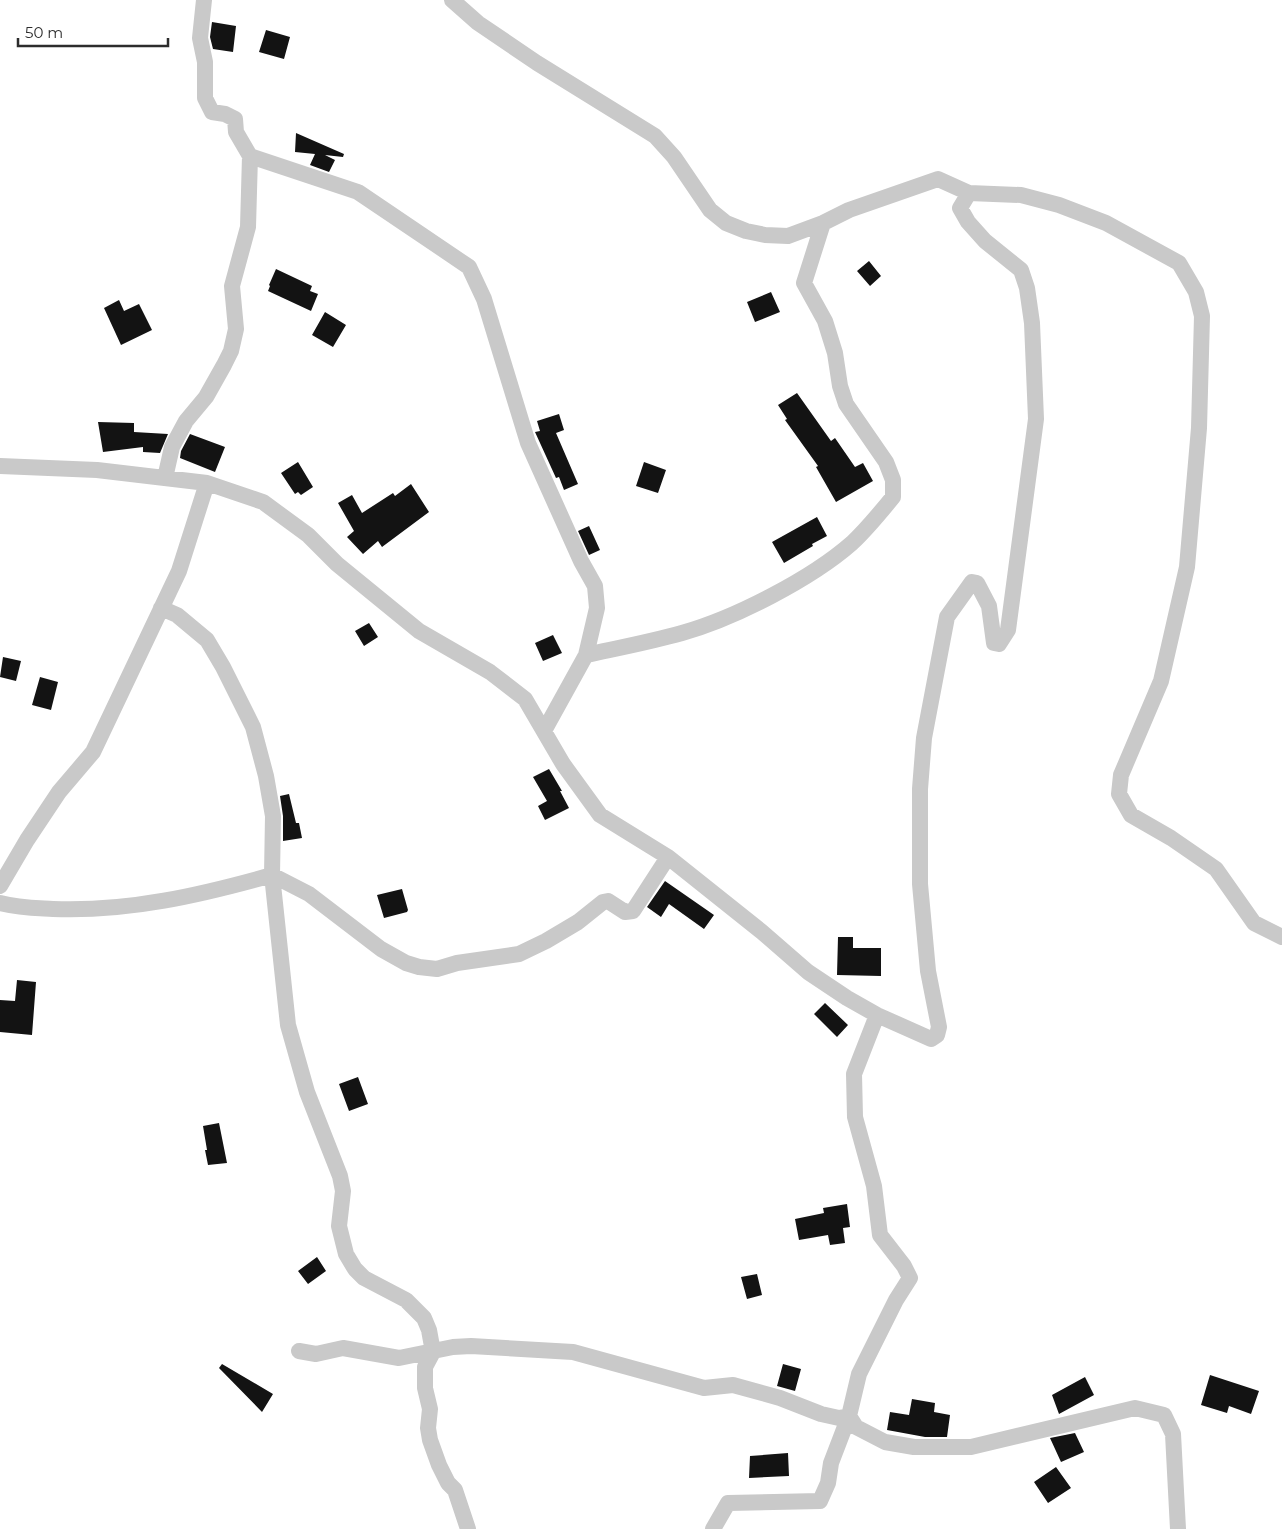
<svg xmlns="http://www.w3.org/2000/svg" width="1282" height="1529" font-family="Montserrat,sans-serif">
	<rect width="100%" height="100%" fill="#fff"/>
	<path fill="#131313" d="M 212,22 L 236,26 L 233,52 L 213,49 L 210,37 Z
		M 266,30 L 290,37 L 284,59 L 259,52 Z
		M 296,133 L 344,154 L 343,157 L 325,155 L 335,160 L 329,172 L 310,165 L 315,154 L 295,152 Z
		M 869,261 L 881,276 L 870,286 L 857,271 Z
		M 276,269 L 312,286 L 310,291 L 318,294 L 311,311 L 268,291 L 270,286 L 269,285 Z
		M 771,292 L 780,312 L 755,322 L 747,302 Z
		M 119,300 L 124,311 L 139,304 L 152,330 L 121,345 L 104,308 Z
		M 325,312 L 346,325 L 333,347 L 312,335 Z
		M 797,393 L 831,441 L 835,438 L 855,467 L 863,463 L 873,481 L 836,502 L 816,467 L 818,466 L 785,420 L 787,419 L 778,405 Z
		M 559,414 L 564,430 L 556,433 L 578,484 L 564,490 L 559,477 L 556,478 L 535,432 L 540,431 L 537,421 Z
		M 98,422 L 134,423 L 134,432 L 168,434 L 160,453 L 143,452 L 143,447 L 103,452 Z
		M 190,434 L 225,447 L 215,472 L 180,458 L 181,451 Z
		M 298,462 L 313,487 L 301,495 L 298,492 L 295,494 L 281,473 Z
		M 644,462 L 666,470 L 658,493 L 636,486 Z
		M 411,484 L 429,512 L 382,547 L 378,541 L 363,554 L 347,537 L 354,531 L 338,503 L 352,495 L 362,513 L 393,493 L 395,496 Z
		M 817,517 L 827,536 L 812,544 L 813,546 L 784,563 L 772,542 Z
		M 589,526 L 600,550 L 589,555 L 578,531 Z
		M 369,623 L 378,637 L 364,646 L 355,631 Z
		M 553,635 L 562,653 L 543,661 L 535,643 Z
		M 3,657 L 21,661 L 16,681 L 0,677 Z
		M 40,677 L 58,682 L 51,710 L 32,705 Z
		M 549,769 L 562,791 L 560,791 L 569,808 L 545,820 L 538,806 L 547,801 L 533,777 Z
		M 289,794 L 296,823 L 299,823 L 302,838 L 283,841 L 283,816 L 280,796 Z
		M 665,881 L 714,915 L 704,929 L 669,904 L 661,917 L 647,907 Z
		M 402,889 L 408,910 L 407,912 L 384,918 L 377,895 Z
		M 838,937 L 853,937 L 853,948 L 881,948 L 881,976 L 837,975 Z
		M 17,980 L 36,982 L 32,1035 L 0,1032 L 0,1000 L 15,1001 Z
		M 825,1003 L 848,1025 L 837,1037 L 814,1014 Z
		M 358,1077 L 368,1104 L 349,1111 L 339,1084 Z
		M 219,1123 L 227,1163 L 208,1165 L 205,1150 L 207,1150 L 203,1126 Z
		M 847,1204 L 850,1227 L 843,1228 L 845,1243 L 830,1245 L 828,1235 L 799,1240 L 795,1219 L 824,1213 L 823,1208 Z
		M 317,1257 L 326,1271 L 308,1284 L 298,1271 Z
		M 757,1274 L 762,1295 L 747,1299 L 741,1277 Z
		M 222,1364 L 273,1394 L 262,1412 L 219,1368 Z
		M 783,1364 L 801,1369 L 795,1391 L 777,1386 Z
		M 1210,1375 L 1259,1391 L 1251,1414 L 1229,1406 L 1227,1413 L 1201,1405 Z
		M 1085,1377 L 1094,1395 L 1059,1414 L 1052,1395 Z
		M 912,1399 L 935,1403 L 934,1412 L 950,1415 L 947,1437 L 925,1437 L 887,1430 L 890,1412 L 909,1415 Z
		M 1075,1433 L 1084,1452 L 1061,1462 L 1050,1438 Z
		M 788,1453 L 789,1476 L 749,1478 L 750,1456 Z
		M 1056,1467 L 1071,1488 L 1048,1503 L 1034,1482 Z"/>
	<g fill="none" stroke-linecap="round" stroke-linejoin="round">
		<path stroke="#c9c9c9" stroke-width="16" d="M 452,0 L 478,23 L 537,63 L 655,136 L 674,157 L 710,210 L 726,223 L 746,231 L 765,235 L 788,236 L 823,223 L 849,210 L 938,179 L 969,193 L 1021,195 L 1059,205 L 1106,223 L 1179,263 L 1196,292 L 1202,316 L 1199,428 L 1187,567 L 1161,681 L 1121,775 L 1119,794 L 1131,815 L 1171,838 L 1216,869 L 1254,923 L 1282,937
			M 250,156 L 358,192 L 469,267 L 484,299 L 528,443 L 581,561 L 595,586 L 597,608 L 586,655 L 544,731
			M 0,466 L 97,470 L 207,483 L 263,502 L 308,535 L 337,564 L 419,631 L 490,672 L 525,699 L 563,764 L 600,815 L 668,857 L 762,932 L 808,972 L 847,998 L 877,1015 L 931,1039 L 937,1035 L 939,1027 L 928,971 L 920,884 L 920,789 L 924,738 L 947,617 L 972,582 L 977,583 L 989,606 L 994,643 L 999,644 L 1008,630 L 1036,419 L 1032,323 L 1027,288 L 1021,270 L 985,241 L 968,222 L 960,208 L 969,193
			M 165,478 L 172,447 L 186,421 L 206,397 L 224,365 L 231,351 L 236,329 L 232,286 L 248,227 L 250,156 L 236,132 L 235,119 L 225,114 L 212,112 L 205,98 L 205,62 L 200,38 L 204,0
			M 161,608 L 177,615 L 207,640 L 223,667 L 253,727 L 266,776 L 273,816 L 272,875 L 288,1025 L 307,1092 L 340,1176 L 343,1191 L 339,1226 L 346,1254 L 355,1269 L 364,1278 L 406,1300 L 424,1318 L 429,1330 L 433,1352 L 425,1367 L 425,1388 L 430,1409 L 428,1428 L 430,1440 L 439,1465 L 448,1483 L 455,1490 L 468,1529
			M 586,655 C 618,648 650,642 682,633 C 735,618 811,579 852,543 C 867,529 880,513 893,497 L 893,480 L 886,462 L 846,404 L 840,386 L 835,353 L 825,321 L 804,283 L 823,223
			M 0,886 L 27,840 L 59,792 L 93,752 L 179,571 L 207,483
			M 0,903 C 18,908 35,908 53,909 C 128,912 201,895 272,875 L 309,894 L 381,949 L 406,963 L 419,967 L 437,969 L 457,963 L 519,954 L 546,941 L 578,922 L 603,902 L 608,901 L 625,912 L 633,911 L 668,857
			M 877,1015 L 854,1074 L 855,1117 L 874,1186 L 880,1235 L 904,1266 L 910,1278 L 896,1300 L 859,1374 L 849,1416 L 856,1427 L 885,1442 L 914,1447 L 971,1447 L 1135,1408 L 1164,1415 L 1173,1434 L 1178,1529
			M 299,1351 L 316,1354 L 343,1348 L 399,1358 L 453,1347 L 471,1346 L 573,1352 L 704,1388 L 733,1385 L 780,1398 L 821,1414 L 839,1418 L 849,1416 L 831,1463 L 828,1483 L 820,1501 L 728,1503 L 713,1529"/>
	</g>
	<path d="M18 38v8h150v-8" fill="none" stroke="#2c2c2c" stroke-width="2.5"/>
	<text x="25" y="38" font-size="15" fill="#2c2c2c" stroke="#ffffff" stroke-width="4" paint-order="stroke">50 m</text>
</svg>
